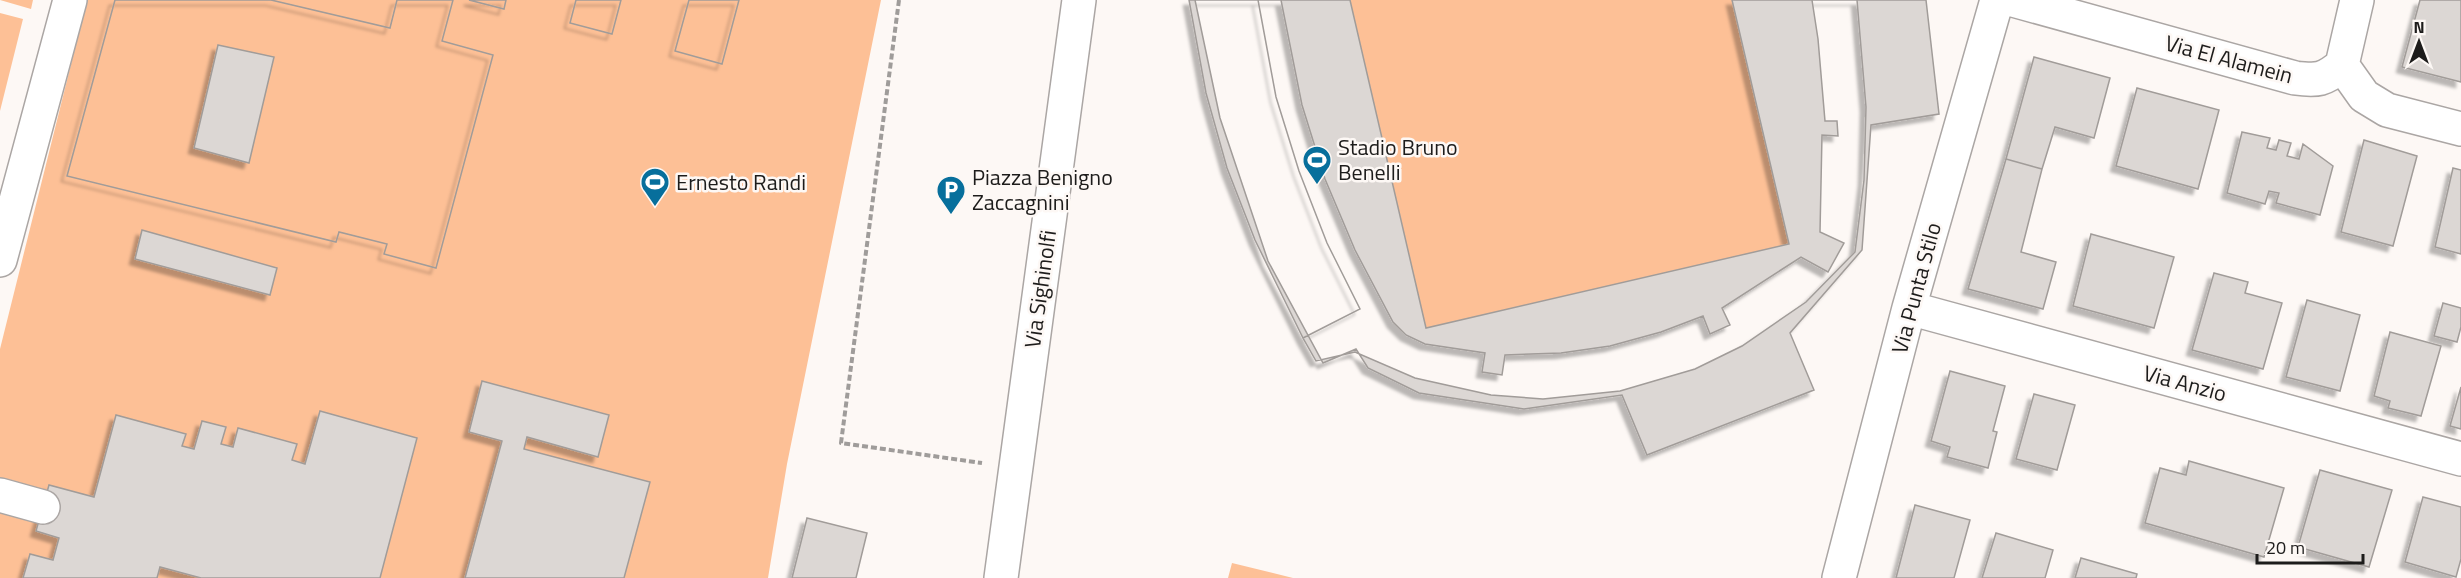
<svg xmlns="http://www.w3.org/2000/svg" width="2461" height="578" font-family="'Titillium Web',sans-serif">
	<defs>
		<filter id="shadow"><feDropShadow dx="-5.5" dy="5.5" stdDeviation="1.5" flood-color="#0004"/></filter>
	</defs>
	<rect width="100%" height="100%" fill="#fdf8f5"/>
	<path fill="#fdc096" d="M 0,0 L 33,0 L 31,9 Z
		M 87,0 L 881,0 L 787,464 L 768,578 L 0,578 L 0,349 Z
		M 1350,0 L 1732,0 L 1789,244 L 1426,328 Z
		M 0,13 L 23,19 L 0,111 Z
		M 1232,563 L 1293,578 L 1228,578 Z"/>
	<path fill="#dcd7d4" stroke="#a19c99" stroke-width="1.5" fill-rule="evenodd" filter="url(#shadow)" d="M 115,0 L 271,0 L 390,28 L 397,0 L 453,0 L 442,41 L 493,55 L 436,268 L 384,254 L 387,244 L 339,232 L 336,242 L 67,176 ZM 218,45 L 274,57 L 249,163 L 194,148 Z
		M 115,0 L 271,0 L 390,28 L 397,0 L 453,0 L 442,41 L 493,55 L 436,268 L 384,254 L 387,244 L 339,232 L 336,242 L 67,176 Z
		M 469,0 L 506,0 L 504,9 Z
		M 469,0 L 506,0 L 504,9 Z
		M 576,0 L 621,0 L 612,34 L 570,23 Z
		M 576,0 L 621,0 L 612,34 L 570,23 Z
		M 689,0 L 739,0 L 722,64 L 675,51 Z
		M 689,0 L 739,0 L 722,64 L 675,51 Z
		M 1189,0 L 1258,0 L 1276,97 L 1299,171 L 1327,243 L 1360,309 L 1303,338 L 1255,240 L 1227,168 L 1206,93 Z
		M 1195,0 L 1350,0 L 1426,328 L 1789,244 L 1732,0 L 1926,0 L 1939,114 L 1871,125 L 1862,250 L 1790,333 L 1814,390 L 1647,455 L 1622,395 L 1524,409 L 1419,393 L 1368,368 L 1356,349 L 1323,363 L 1268,261 L 1220,118 Z
		M 1258,0 L 1281,0 L 1302,105 L 1325,179 L 1355,250 L 1393,322 L 1406,335 L 1425,344 L 1485,353 L 1482,372 L 1502,375 L 1505,355 L 1561,353 L 1610,346 L 1661,332 L 1703,316 L 1710,334 L 1730,325 L 1722,308 L 1801,257 L 1828,272 L 1844,243 L 1820,232 L 1822,135 L 1838,136 L 1837,121 L 1825,121 L 1818,39 L 1812,0 L 1857,0 L 1866,107 L 1864,180 L 1855,252 L 1806,302 L 1742,346 L 1695,369 L 1620,391 L 1543,399 L 1491,395 L 1415,378 L 1355,352 L 1316,361 L 1303,338 L 1360,309 L 1327,243 L 1299,171 L 1276,97 Z
		M 2420,0 L 2461,0 L 2461,82 L 2402,67 Z
		M 2034,57 L 2110,78 L 2094,138 L 2055,127 L 2042,169 L 2006,159 Z
		M 2137,88 L 2219,110 L 2198,189 L 2116,166 Z
		M 2242,132 L 2270,138 L 2267,148 L 2276,150 L 2279,140 L 2291,143 L 2287,156 L 2299,159 L 2303,144 L 2333,166 L 2320,215 L 2276,203 L 2279,193 L 2269,191 L 2265,204 L 2227,193 Z
		M 2364,140 L 2417,156 L 2393,246 L 2341,232 Z
		M 2006,159 L 2042,169 L 2021,252 L 2056,262 L 2043,309 L 1968,289 Z
		M 2453,168 L 2461,170 L 2461,254 L 2435,247 Z
		M 142,230 L 277,268 L 270,295 L 135,259 Z
		M 2091,234 L 2174,257 L 2154,328 L 2073,306 Z
		M 2214,273 L 2248,282 L 2245,293 L 2282,303 L 2263,369 L 2192,350 Z
		M 2307,300 L 2360,315 L 2340,391 L 2286,377 Z
		M 2443,303 L 2461,308 L 2461,327 L 2457,342 L 2434,336 Z
		M 2390,332 L 2441,346 L 2421,416 L 2388,408 L 2390,401 L 2374,396 Z
		M 1950,371 L 2005,386 L 1993,431 L 1997,432 L 1988,468 L 1947,457 L 1950,447 L 1931,441 Z
		M 482,381 L 609,415 L 598,457 L 527,437 L 524,449 L 650,482 L 624,578 L 465,578 L 502,441 L 469,432 Z
		M 2461,387 L 2461,429 L 2450,426 Z
		M 2034,394 L 2075,405 L 2057,470 L 2016,459 Z
		M 320,411 L 417,438 L 380,578 L 201,578 L 160,567 L 157,578 L 23,578 L 30,554 L 53,560 L 59,538 L 36,531 L 49,485 L 94,497 L 116,415 L 186,434 L 182,446 L 194,449 L 202,421 L 226,427 L 221,444 L 233,447 L 238,428 L 297,444 L 292,460 L 305,464 Z
		M 2189,461 L 2284,488 L 2264,557 L 2145,523 L 2160,468 L 2186,475 Z
		M 2320,470 L 2392,490 L 2369,567 L 2298,547 Z
		M 2423,497 L 2461,507 L 2461,559 L 2456,577 L 2405,562 Z
		M 1915,505 L 1970,520 L 1954,578 L 1896,578 Z
		M 807,518 L 867,533 L 856,578 L 792,578 Z
		M 1996,533 L 2053,550 L 2045,578 L 1982,578 Z
		M 2081,558 L 2137,574 L 2136,578 L 2075,578 Z"/>
	<g fill="none" stroke-linecap="round" stroke-linejoin="round">
		<g stroke="#aba6a4" stroke-width="36">
			<path id="minor" d="M 2013,0 L 2295,78 C 2318,81 2324,80 2342,65
				M 2342,65 L 2364,96 L 2387,110 L 2461,129
				M 2342,65 L 2357,0
				M 0,260 L 70,0
				M 1909,308 L 2461,459
				M 0,495 L 43,507
				M 1001,578 L 1079,0
				M 1839,578 L 1909,308 L 1997,0"/>
		</g>
		<path stroke="#9f9c9a" stroke-width="4" stroke-dasharray="6 3" stroke-linecap="butt" d="M 899,0 L 841,443 L 982,463"/>
		<use href="#minor" stroke="#fff" stroke-width="33"/>
	</g>
	<defs>
		<g id="stadium-pin" transform="scale(1.5)"><path d="M0 17L-7.5 6A9.5 9.5 0 1 1 7.5 6Z" fill="#076f9c" stroke="#fdf8f5"/><path d="M0-5a6.5 5 0 1 0 0 10a6.5 5 0 1 0 0-10ZM-3.5-1.8h7v3.6h-7Z" fill="#fff"/></g>
		<g id="parking-pin" transform="scale(1.5)"><path d="M0 17L-7.5 6A9.5 9.5 0 1 1 7.5 6Z" fill="#076f9c" stroke="#fdf8f5"/><path d="M-3.5-5.5H1a3.5 3.5 0 0 1 0 7H-1V5.5H-3.5ZM-1-3.4V-.6H.8a1.4 1.4 0 0 0 0-2.8Z" fill="#fff"/></g>
	</defs>
	<g fill-rule="evenodd">
		<use href="#stadium-pin" x="1317" y="160"/>
		<use href="#stadium-pin" x="655" y="182"/>
		<use href="#parking-pin" x="951" y="190"/>
	</g>
	<g text-anchor="middle" dominant-baseline="central" stroke-width="5" stroke-linejoin="round" paint-order="stroke">
		<g font-size="22" fill="#1d1c1b" stroke="#fdf8f5">
			<text transform="translate(2229 59) rotate(15)">Via El Alamein</text>
			<text transform="translate(1916 288) rotate(-75)">Via Punta Stilo</text>
			<text transform="translate(1040 289) rotate(-82)">Via Sighinolfi</text>
			<text transform="translate(2185 383) rotate(15)">Via Anzio</text>
		</g>
		<g font-size="22" fill="#1d1c1b" stroke="#fdf8f5" text-anchor="start">
			<text x="1338" y="147">Stadio Bruno<tspan x="1338" dy="25">Benelli</tspan></text>
			<text x="972" y="177">Piazza Benigno<tspan x="972" dy="25">Zaccagnini</tspan></text>
			<text x="676" y="182">Ernesto Randi</text>
		</g>
	</g>
	<g transform="translate(2419 42)" stroke="#fdf8f5" stroke-width="4.5" paint-order="stroke">
	<path d="M0-4.5L10 22L0 15L-10 22Z" fill="#1d1c1b"/>
	<text y="-9" font-size="16" font-weight="bold" text-anchor="middle" fill="#1d1c1b">N</text>
	</g>
	<path d="M2257 554v9h106v-9" fill="none" stroke="#1d1c1b" stroke-width="3"/>
	<text x="2266" y="554" font-size="18" fill="#1d1c1b" stroke="#fdf8f5" stroke-width="4.5" paint-order="stroke">20 m</text>
</svg>
